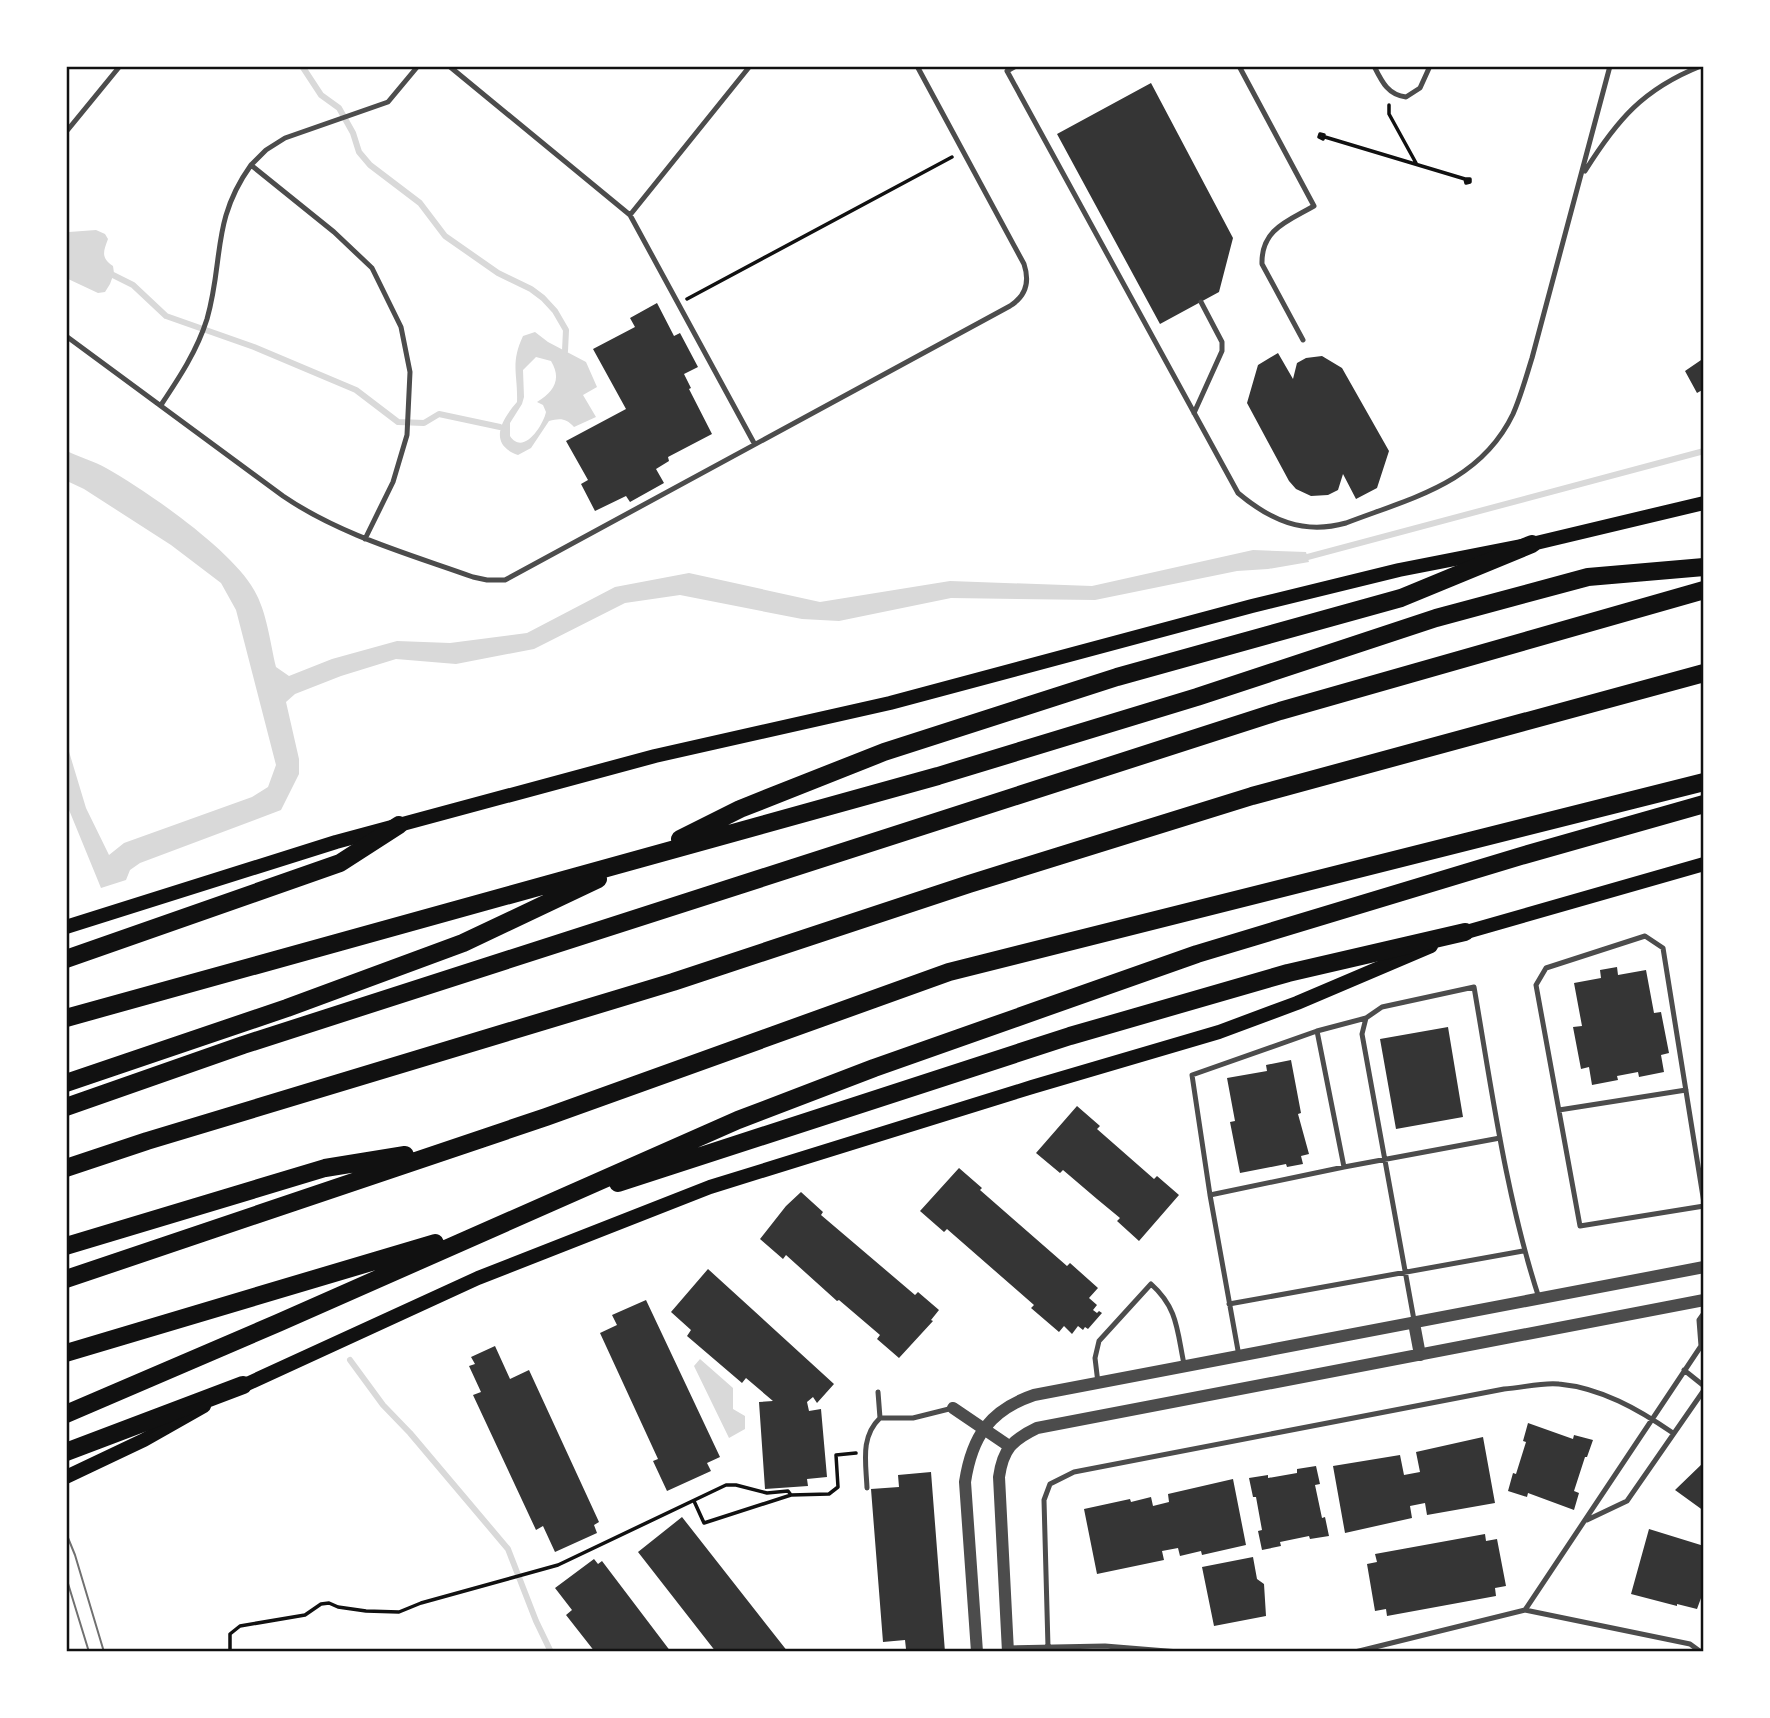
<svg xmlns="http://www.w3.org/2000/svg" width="1770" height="1718" font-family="Helvetica,sans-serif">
	<rect width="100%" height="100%" fill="#fff"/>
	<path fill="#d9d9d9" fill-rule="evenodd" d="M 96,230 L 105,234 L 108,239 C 103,252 101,258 113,266 L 114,273 L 110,284 L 105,292 L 98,293 L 66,278 L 67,234 L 69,232 Z
		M 535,332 L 548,342 L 586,362 L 597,387 L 583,395 L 596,417 L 574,427 C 566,418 560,418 549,421 L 531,448 L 518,455 C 487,444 502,419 517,402 C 518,374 510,364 523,336 ZM 536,357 L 551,361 C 562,379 554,392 537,402 L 543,405 L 546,412 C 543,426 523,456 510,436 L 510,423 L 522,404 L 524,397 L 523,370 Z
		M 67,451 C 79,457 94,461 106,468 C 147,491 232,550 254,590 C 267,612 270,642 276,667 L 289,676 L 332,659 L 397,641 L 450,643 L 527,633 L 615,587 L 689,573 L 820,602 L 950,581 L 1092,586 L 1253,550 L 1306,552 L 1309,562 L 1268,569 L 1237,571 L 1095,600 L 951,598 L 839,621 L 802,619 L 680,595 L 625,603 L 534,649 L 456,664 L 396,659 L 341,676 L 295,694 L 286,702 L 299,759 L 299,774 L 281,810 L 140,863 L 130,870 L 126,880 L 101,888 L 67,805 L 67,745 L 86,808 L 109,855 L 124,843 L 252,797 L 268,787 L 276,765 L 236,610 L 221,583 L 171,545 L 84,489 L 67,481 Z
		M 700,1359 L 733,1388 L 733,1409 L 745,1416 L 745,1429 L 729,1438 L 694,1366 Z"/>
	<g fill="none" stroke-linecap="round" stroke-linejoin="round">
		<path stroke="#d9d9d9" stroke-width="6" d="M 302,66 L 321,95 L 339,108 L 353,133 L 359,152 L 370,165 L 420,203 L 445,236 L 498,273 L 531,289 L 543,298 L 555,311 L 566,330 L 565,351
			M 113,275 L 133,285 L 166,316 L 254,347 L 356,390 L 398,422 L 424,423 L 439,414 L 500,427
			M 1300,559 L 1704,451
			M 350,1360 L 383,1405 L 410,1433 L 508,1549 L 536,1621 L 551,1652"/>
	</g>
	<path fill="#353535" d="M 1151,83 L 1233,238 L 1219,292 L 1160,324 L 1057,134 Z
		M 657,303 L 674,336 L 680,333 L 698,367 L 684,374 L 691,388 L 689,389 L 712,434 L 668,457 L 669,461 L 656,469 L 664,483 L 630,502 L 626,496 L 595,511 L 581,484 L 588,480 L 566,441 L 626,409 L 593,349 L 635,327 L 630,318 Z
		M 1278,353 L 1293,379 L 1297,363 L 1306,358 L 1322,356 L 1342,368 L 1389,451 L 1377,488 L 1356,499 L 1343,474 L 1338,490 L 1328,495 L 1311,496 L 1296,489 L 1289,481 L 1247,403 L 1258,365 Z
		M 1704,358 L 1704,389 L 1697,393 L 1685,371 Z
		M 1617,967 L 1618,975 L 1646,970 L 1654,1013 L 1661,1012 L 1669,1053 L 1661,1055 L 1664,1072 L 1639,1077 L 1638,1072 L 1617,1076 L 1618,1080 L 1592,1085 L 1589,1067 L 1581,1069 L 1573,1027 L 1582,1026 L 1574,983 L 1601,978 L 1600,970 Z
		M 1448,1027 L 1463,1117 L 1396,1129 L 1380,1039 Z
		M 1291,1060 L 1301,1113 L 1298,1114 L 1309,1154 L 1301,1156 L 1303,1164 L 1287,1167 L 1286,1164 L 1240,1173 L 1230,1122 L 1235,1121 L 1227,1078 L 1267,1071 L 1266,1065 Z
		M 1077,1106 L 1100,1126 L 1097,1129 L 1154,1179 L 1157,1176 L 1179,1195 L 1139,1241 L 1117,1221 L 1120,1218 L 1097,1199 L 1063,1170 L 1060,1173 L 1036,1153 Z
		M 959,1168 L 982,1188 L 980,1190 L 1067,1266 L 1070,1263 L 1098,1288 L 1089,1298 L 1097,1305 L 1093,1310 L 1097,1313 L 1099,1311 L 1102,1313 L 1088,1329 L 1085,1327 L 1083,1330 L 1078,1326 L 1072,1334 L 1064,1326 L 1059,1332 L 1031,1308 L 1034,1305 L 947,1229 L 944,1232 L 920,1211 Z
		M 801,1192 L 823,1212 L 821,1215 L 915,1295 L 918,1292 L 939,1310 L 931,1320 L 933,1321 L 899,1358 L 877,1339 L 880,1335 L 839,1300 L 837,1301 L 786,1255 L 783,1259 L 760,1239 L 786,1206 Z
		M 708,1269 L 834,1384 L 817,1403 L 813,1397 L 807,1402 L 809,1411 L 821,1409 L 827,1477 L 807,1479 L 808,1486 L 765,1489 L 759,1402 L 773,1401 L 746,1378 L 742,1383 L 687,1336 L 691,1330 L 671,1312 Z
		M 646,1300 L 720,1457 L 707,1463 L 711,1471 L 667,1491 L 653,1461 L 658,1459 L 600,1333 L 617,1325 L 612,1315 Z
		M 495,1346 L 510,1379 L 529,1370 L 599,1522 L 594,1525 L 597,1533 L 555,1552 L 543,1526 L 536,1530 L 473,1395 L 481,1392 L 469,1366 L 475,1364 L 471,1357 Z
		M 1528,1423 L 1573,1439 L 1574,1435 L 1593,1440 L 1587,1457 L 1585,1457 L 1574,1491 L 1579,1493 L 1574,1510 L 1528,1493 L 1527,1497 L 1508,1491 L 1513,1473 L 1516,1474 L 1526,1442 L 1523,1441 Z
		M 1483,1437 L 1495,1503 L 1427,1515 L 1425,1503 L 1410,1506 L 1412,1518 L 1345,1533 L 1333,1466 L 1400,1455 L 1404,1475 L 1420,1472 L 1416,1452 Z
		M 1704,1462 L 1704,1511 L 1675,1490 Z
		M 1316,1466 L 1320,1484 L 1315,1485 L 1322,1518 L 1325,1517 L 1329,1536 L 1310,1539 L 1309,1536 L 1280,1542 L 1281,1546 L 1262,1550 L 1258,1531 L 1262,1530 L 1256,1497 L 1253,1497 L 1249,1478 L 1268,1475 L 1268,1478 L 1297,1473 L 1297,1469 Z
		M 931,1472 L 945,1652 L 901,1652 L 901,1650 L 906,1649 L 905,1640 L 883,1642 L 871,1489 L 899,1487 L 898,1475 Z
		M 1233,1479 L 1246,1545 L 1202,1555 L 1201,1551 L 1180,1556 L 1178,1548 L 1162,1551 L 1164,1560 L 1097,1574 L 1084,1509 L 1130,1499 L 1131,1502 L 1151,1497 L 1153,1506 L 1169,1502 L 1168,1494 Z
		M 682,1517 L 788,1652 L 716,1652 L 638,1552 Z
		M 1649,1529 L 1704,1546 L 1704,1590 L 1697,1609 L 1677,1604 L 1677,1606 L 1631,1594 Z
		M 1485,1534 L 1486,1541 L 1497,1539 L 1506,1586 L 1495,1588 L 1496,1596 L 1387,1616 L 1386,1609 L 1375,1611 L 1367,1564 L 1377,1562 L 1375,1554 Z
		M 1253,1557 L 1257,1579 L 1264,1584 L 1266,1616 L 1214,1626 L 1202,1567 Z
		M 594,1559 L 598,1564 L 602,1561 L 671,1652 L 595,1652 L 566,1615 L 572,1610 L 555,1588 Z"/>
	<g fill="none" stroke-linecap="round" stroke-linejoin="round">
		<path stroke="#111" stroke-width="3.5" d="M 1389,105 L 1389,114 L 1416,163
			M 1320,134 L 1324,135 L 1323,139 L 1319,137 Z
			M 1325,137 L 1465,179
			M 1465,179 L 1470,179 L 1470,182 L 1466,183 Z
			M 687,299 L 952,157
			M 694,1501 L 704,1523 L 791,1495
			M 230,1652 L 230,1634 L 240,1626 L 305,1615 L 321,1604 L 329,1603 L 338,1607 L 366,1611 L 399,1612 L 421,1603 L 558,1565 L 726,1485 L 736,1485 L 767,1493 L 788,1491 L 791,1495 L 829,1494 L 838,1487 L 836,1455 L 856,1453"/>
		<path stroke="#4c4c4c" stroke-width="5" d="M 449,66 L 630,215 L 754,443
			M 1016,66 L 1007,71 L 1238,493 C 1270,520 1303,535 1346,523 C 1411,498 1480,483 1513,414 C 1521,396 1526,377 1532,358 L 1610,66
			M 1239,66 L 1314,206 C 1288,221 1261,229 1262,264 L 1303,340
			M 1374,66 C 1382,82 1388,95 1406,97 L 1420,88 L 1430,66
			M 66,132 L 120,66
			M 251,165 L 266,150 L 285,138 L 388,102 L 418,66
			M 1585,171 C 1617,120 1643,89 1701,66
			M 630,215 L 750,66
			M 66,336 L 283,496 C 340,535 409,554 473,577 L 487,580 L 505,580 L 1010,306 C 1026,296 1030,282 1024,264 L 917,66
			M 161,405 C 179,378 197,351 207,319 C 224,260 211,221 251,165 L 334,232 L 372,268 L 401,327 L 410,372 L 407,435 L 393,482 L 365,539
			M 1194,413 L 1222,351 L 1222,342 L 1201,302
			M 1317,1031 L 1366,1018
			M 1559,1110 L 1686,1090
			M 1210,1195 L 1344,1167
			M 1704,1203 L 1663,948 L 1645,936 L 1546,968 L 1536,985 L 1580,1226 L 1704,1206
			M 1229,1304 L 1523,1251
			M 1414,1320 L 1362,1034 L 1366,1018 L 1382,1007 L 1474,987 C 1492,1091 1506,1197 1539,1298
			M 1239,1356 L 1210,1195 L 1192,1075 L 1317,1031 L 1344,1167 L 1500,1138
			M 1684,1370 L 1704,1386
			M 1098,1383 L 1095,1358 L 1099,1341 L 1151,1284 C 1178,1308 1177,1331 1184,1364
			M 878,1392 L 880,1418
			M 867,1488 C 866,1463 860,1437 880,1418 L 913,1418 L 953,1408
			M 1587,1520 L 1627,1501 L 1704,1390
			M 1525,1610 L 1701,1346 L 1699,1320 L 1704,1313
			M 1048,1647 L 1044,1500 L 1050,1484 L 1074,1472 L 1504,1389 C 1522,1388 1542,1382 1559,1384 C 1601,1388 1638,1409 1673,1433
			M 1007,1648 L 1105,1646 L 1179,1652
			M 1355,1652 L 1525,1610 L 1690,1644 L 1701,1652"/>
		<path stroke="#4c4c4c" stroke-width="12" d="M 1414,1323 L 1420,1355
			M 953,1408 L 1009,1446
			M 977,1652 L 965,1482 C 972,1436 990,1410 1034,1395 L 1704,1267
			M 1008,1652 L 999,1477 C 1003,1449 1012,1440 1037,1428 L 1704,1300"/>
		<path stroke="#111" stroke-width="14" d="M 66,927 L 336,842 L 655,756 L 890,703 L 1252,606 L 1399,570 L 1532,544 L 1704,503
			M 1456,935 L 1704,864
			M 234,1390 L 478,1278 L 710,1187 L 1032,1087 L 1219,1032 L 1297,1003 L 1431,946
			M 66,1477 L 144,1440 L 204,1406"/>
		<path stroke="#111" stroke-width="18" d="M 680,839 L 740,809 L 884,752 L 1117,677 L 1401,598 L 1532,544
			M 66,959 L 340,863 L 399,825
			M 66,1018 L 938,776 L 1197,697 L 1436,618 L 1588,577 L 1704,567
			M 66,1083 L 287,1008 L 463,943 L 598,879
			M 66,1107 L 243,1045 L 1280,711 L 1704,590
			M 66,1168 L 147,1141 L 673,982 L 969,884 L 1252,796 L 1704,673
			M 618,1183 L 1070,1036 L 1288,973 L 1465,932
			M 66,1246 L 325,1168 L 405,1155
			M 66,1279 L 546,1117 L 949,972 L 1704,782
			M 66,1353 L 435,1243
			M 66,1414 L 278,1323 L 738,1120 L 874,1068 L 1197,954 L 1521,856 L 1704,804
			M 66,1452 L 243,1385"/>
		<path stroke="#707070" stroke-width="2" d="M 66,1533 L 75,1555 L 104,1652
			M 66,1577 L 89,1652"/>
	</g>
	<rect width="1770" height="1718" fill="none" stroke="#ffffff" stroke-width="136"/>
	<rect x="68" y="68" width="1634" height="1582" fill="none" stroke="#111" stroke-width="2.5"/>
</svg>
